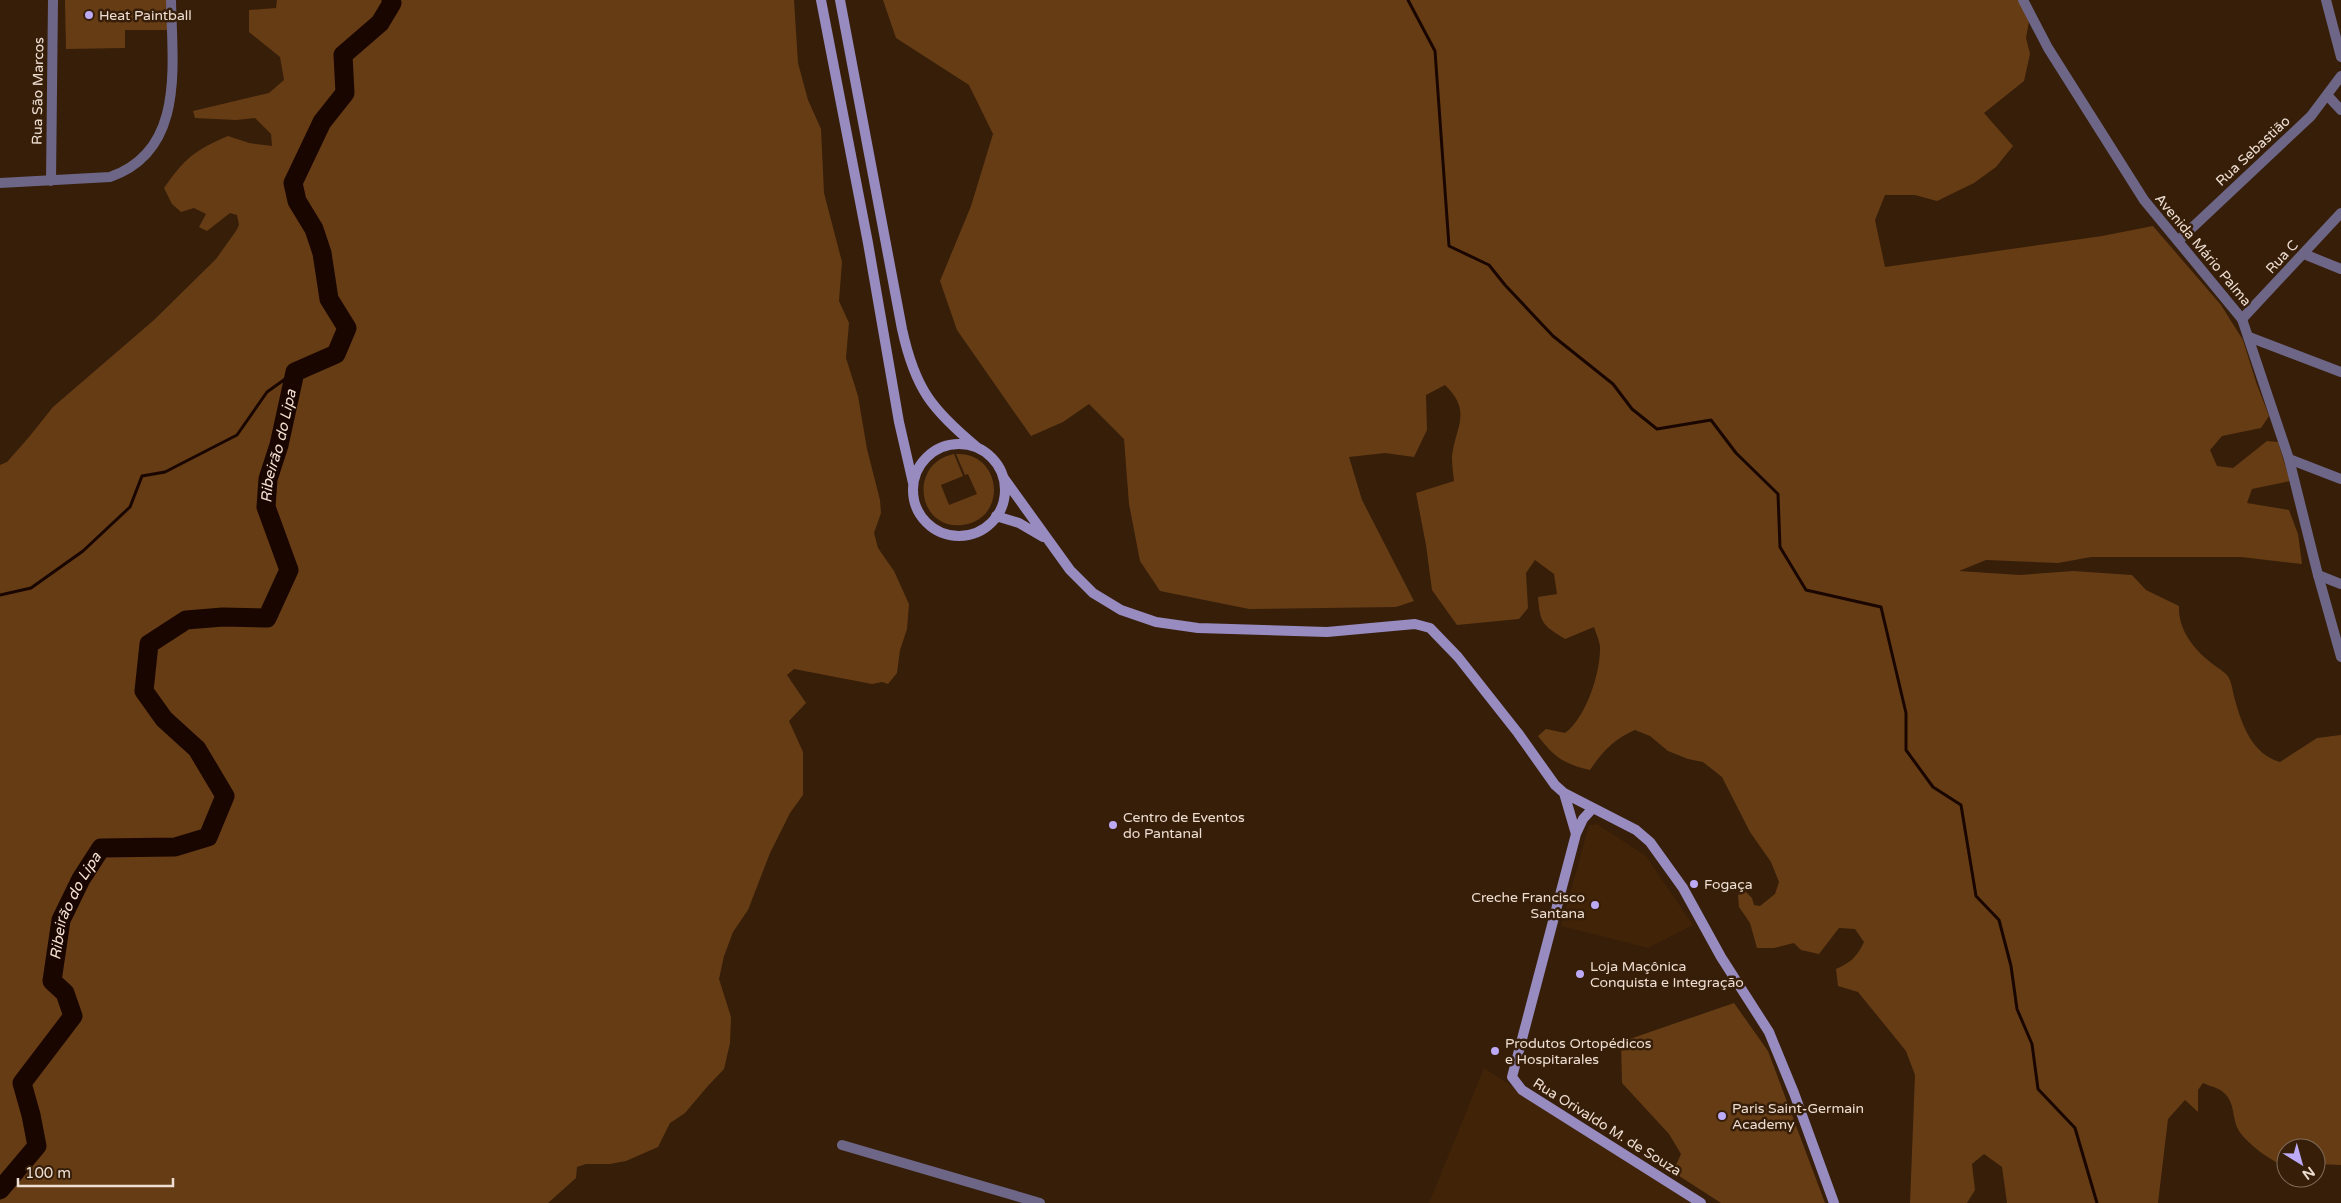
<svg xmlns="http://www.w3.org/2000/svg" width="2341" height="1203" font-family="'Varela Round',sans-serif">
	<rect width="100%" height="100%" fill="#361e09"/>
	<path fill="#412308" d="M 1597,824 L 1646,856 L 1693,925 L 1648,948 L 1561,926 L 1589,825 Z
		M 1484,1068 L 1683,1197 L 1693,1203 L 1429,1203 Z"/>
	<path fill="#663c15" d="M 65,0 L 167,0 L 167,30 L 125,30 L 125,48 L 66,49 Z
		M 277,0 L 794,0 L 798,63 L 808,100 L 821,129 L 824,193 L 842,262 L 839,301 L 849,323 L 846,358 L 858,396 L 867,449 L 880,500 L 881,513 L 874,533 L 878,548 L 894,571 L 909,604 L 907,629 L 900,650 L 897,673 L 888,684 L 882,682 L 872,684 L 794,669 L 787,675 L 806,703 L 789,721 L 803,752 L 803,795 L 790,813 L 770,853 L 748,910 L 733,932 L 724,956 L 719,979 L 731,1017 L 730,1043 L 724,1069 L 707,1087 L 685,1113 L 670,1123 L 658,1147 L 626,1161 L 610,1164 L 586,1164 L 577,1167 L 576,1178 L 548,1203 L 0,1203 L 0,465 L 7,462 L 29,437 L 53,407 L 154,320 L 216,259 L 236,231 L 239,225 L 237,215 L 230,213 L 207,231 L 199,227 L 206,214 L 194,208 L 181,212 L 172,204 L 164,188 C 185,158 195,150 228,136 L 249,143 L 272,146 L 271,134 L 255,118 L 236,120 L 195,118 L 193,111 L 269,93 L 284,80 L 280,57 L 249,32 L 249,10 L 276,8 Z
		M 883,0 L 2019,0 L 2029,21 L 2026,38 L 2030,54 L 2024,81 L 1984,113 L 2013,146 L 1996,167 L 1974,183 L 1937,201 L 1915,195 L 1885,195 L 1875,220 L 1885,267 L 2102,236 L 2153,226 L 2221,305 L 2243,340 L 2256,382 L 2269,416 L 2261,428 L 2222,436 L 2210,450 L 2217,466 L 2233,468 L 2267,441 L 2278,442 L 2290,481 L 2252,489 L 2247,503 L 2289,510 L 2298,534 L 2302,564 L 2241,557 L 2091,557 L 2058,563 L 1986,560 L 1959,571 L 2020,575 L 2073,571 L 2132,575 L 2146,590 L 2179,606 C 2178,631 2195,651 2214,665 C 2219,669 2227,673 2229,678 C 2232,684 2233,693 2235,700 C 2242,725 2252,754 2280,762 L 2317,738 L 2341,735 L 2341,1165 L 2316,1164 L 2316,1148 L 2286,1148 L 2286,1165 C 2274,1165 2243,1140 2238,1129 C 2232,1118 2235,1102 2224,1093 C 2220,1088 2209,1086 2203,1083 L 2198,1090 L 2198,1112 L 2185,1100 L 2168,1119 L 2158,1203 L 2007,1203 L 2002,1167 L 1984,1154 L 1972,1164 L 1975,1190 L 1967,1203 L 1910,1203 L 1915,1075 L 1906,1051 L 1858,992 L 1838,986 L 1836,969 C 1850,963 1857,957 1864,942 L 1855,929 L 1839,928 L 1819,954 L 1801,950 L 1794,943 L 1774,948 L 1757,948 L 1750,923 L 1739,907 L 1738,895 L 1746,892 L 1752,898 L 1754,905 L 1760,906 L 1775,894 L 1779,882 L 1771,862 L 1750,832 L 1722,777 L 1703,762 L 1688,759 L 1668,751 L 1650,736 L 1635,730 C 1615,738 1602,752 1590,770 C 1564,764 1554,757 1538,736 L 1546,729 L 1565,733 C 1586,718 1601,672 1600,646 C 1599,640 1596,633 1594,627 L 1565,639 C 1543,625 1540,624 1538,597 L 1557,594 L 1554,574 L 1535,560 L 1526,573 L 1528,608 L 1519,619 L 1457,625 L 1432,590 L 1426,545 L 1416,493 L 1454,481 C 1453,473 1452,465 1452,457 C 1455,427 1473,412 1445,385 L 1426,395 L 1427,430 L 1414,457 L 1385,453 L 1349,457 L 1362,500 L 1414,601 L 1396,607 L 1249,609 L 1160,591 L 1140,561 L 1129,504 L 1124,439 L 1089,404 L 1063,422 L 1031,436 L 957,330 L 940,281 L 971,206 L 993,134 L 969,85 L 896,38 Z
		M 954,454 L 963,476 L 941,485 L 949,505 L 977,494 L 968,474 L 965,475 L 956,454 C 1003,452 1008,520 962,525 C 917,530 908,463 954,454 Z
		M 1734,1003 L 1768,1051 L 1825,1203 L 1721,1203 L 1673,1172 L 1681,1154 L 1669,1134 L 1622,1083 L 1621,1042 Z"/>
	<g fill="none" stroke-linecap="round" stroke-linejoin="round">
		<path stroke="#1a0600" stroke-width="3" d="M 1408,0 L 1435,51 L 1449,246 L 1489,265 L 1505,285 L 1553,336 L 1613,384 L 1632,409 L 1657,429 L 1711,420 L 1736,453 L 1778,494 L 1780,547 L 1806,590 L 1881,607 L 1906,713 L 1906,750 L 1933,787 L 1961,805 L 1976,896 L 1999,920 L 2011,966 L 2017,1009 L 2032,1044 L 2038,1089 L 2075,1128 L 2097,1203
			M 0,595 L 31,588 L 83,551 L 130,507 L 142,476 L 165,472 L 237,435 L 267,392 L 295,372"/>
		<path stroke="#1a0600" stroke-width="19" id="s1" d="M 0,1190 L 37,1146 L 31,1115 L 22,1083 L 73,1016 L 65,993 L 52,981 L 61,920 L 81,879 L 101,848 L 175,847 L 208,837 L 225,796 L 197,749 L 164,719 L 144,691 L 149,644 L 186,620 L 223,617 L 267,618 L 289,570 L 266,507 L 268,479 L 279,445 L 295,372 L 336,354 L 347,328 L 329,299 L 322,253 L 314,229 L 297,201 L 293,183 L 322,122 L 345,93 L 343,55 L 380,23 L 392,3 L 391,0"/>
		<path stroke="#6d6687" stroke-width="10" d="M 2326,0 L 2341,57
			M 2327,95 L 2341,110
			M 51,181 L 53,0
			M 0,183 L 110,177 C 186,151 172,64 171,0
			M 2178,241 L 2311,116 L 2341,76
			M 2304,254 L 2341,269
			M 2242,319 L 2341,213
			M 2249,337 L 2341,372
			M 2289,459 L 2341,479
			M 2318,575 L 2341,584
			M 842,1145 L 1040,1203"/>
		<path stroke="#6d6687" stroke-width="10" d="M 2023,0 L 2048,48 L 2144,200 L 2242,319 L 2289,459 L 2318,575 L 2341,657"/>
		<path stroke="#978bc0" stroke-width="10" d="M 821,0 L 868,243 L 899,422 L 913,483
			M 840,0 L 902,329 C 915,389 932,410 978,448
			M913 490a46 46 0 1 1 92 0a46 46 0 1 1-92 0Z
			M 1003,477 L 1070,570 L 1093,593 L 1121,610 L 1156,622 L 1198,628 L 1327,632 L 1415,624 L 1430,628 L 1458,657 L 1518,733 L 1555,785 L 1564,793 L 1636,830 L 1650,842 L 1683,888 L 1721,957 L 1769,1032 L 1794,1093 L 1834,1203
			M 996,516 L 1019,523 L 1043,537
			M 1564,793 L 1576,834
			M 1593,808 L 1583,819 L 1576,834 L 1512,1077 L 1522,1090 L 1701,1203"/>
	</g>
	<g fill="#bcaaf6" stroke="#361e09" stroke-width="2">
		<circle cx="89" cy="15" r="5"/>
		<circle cx="1113" cy="825" r="5"/>
		<circle cx="1694" cy="884" r="5"/>
		<circle cx="1595" cy="905" r="5"/>
		<circle cx="1580" cy="974" r="5"/>
		<circle cx="1495" cy="1051" r="5"/>
		<circle cx="1722" cy="1116" r="5"/>
	</g>
	<g text-anchor="middle" dominant-baseline="central" stroke-width="5" stroke-linejoin="round" paint-order="stroke">
		<g font-size="14" fill="#eeded2" stroke="#361e09" text-anchor="start">
			<text x="99" y="15">Heat Paintball</text>
			<text x="1123" y="817">Centro de Eventos<tspan x="1123" dy="16">do Pantanal</tspan></text>
			<text x="1704" y="884">Fogaça</text>
			<text x="1585" y="897" text-anchor="end">Creche Francisco<tspan x="1585" dy="16">Santana</tspan></text>
			<text x="1590" y="966">Loja Maçônica<tspan x="1590" dy="16">Conquista e Integração</tspan></text>
			<text x="1505" y="1043">Produtos Ortopédicos<tspan x="1505" dy="16">e Hospitarales</tspan></text>
			<text x="1732" y="1108">Paris Saint-Germain<tspan x="1732" dy="16">Academy</tspan></text>
		</g>
		<g font-size="14" fill="#eeded2" stroke="#361e09">
			<text transform="translate(38 91) rotate(-89)">Rua São Marcos</text>
			<text transform="translate(2253 151) rotate(-43)">Rua Sebastião</text>
			<text transform="translate(2203 250) rotate(50)">Avenida Mário Palma</text>
			<text transform="translate(2282 257) rotate(-47)">Rua C</text>
			<text transform="translate(1607 1127) rotate(32)">Rua Orivaldo M. de Souza</text>
		</g>
		<g font-size="15" font-style="italic" fill="#f3e0d1" stroke="#361e09">
			<text stroke="none"><textPath href="#s1" startOffset="1034">Ribeirão do Lipa</textPath></text>
			<text stroke="none"><textPath href="#s1" startOffset="328">Ribeirão do Lipa</textPath></text>
		</g>
	</g>
	<g transform="translate(2301 1163) rotate(143)"><circle r="24" fill="#361e09" stroke="#806b59"/>
	<path d="M0-4L9 19L0 12L-9 19Z" fill="#bcaaf6"/>
	<text y="-8" font-size="14" font-weight="bold" text-anchor="middle" fill="#eeded2">N</text>
	</g>
	<path d="M18 1178v8h155v-8" fill="none" stroke="#eeded2" stroke-width="2.5"/>
	<text x="25" y="1178" font-size="15" fill="#eeded2" stroke="#361e09" stroke-width="4" paint-order="stroke">100 m</text>
</svg>
